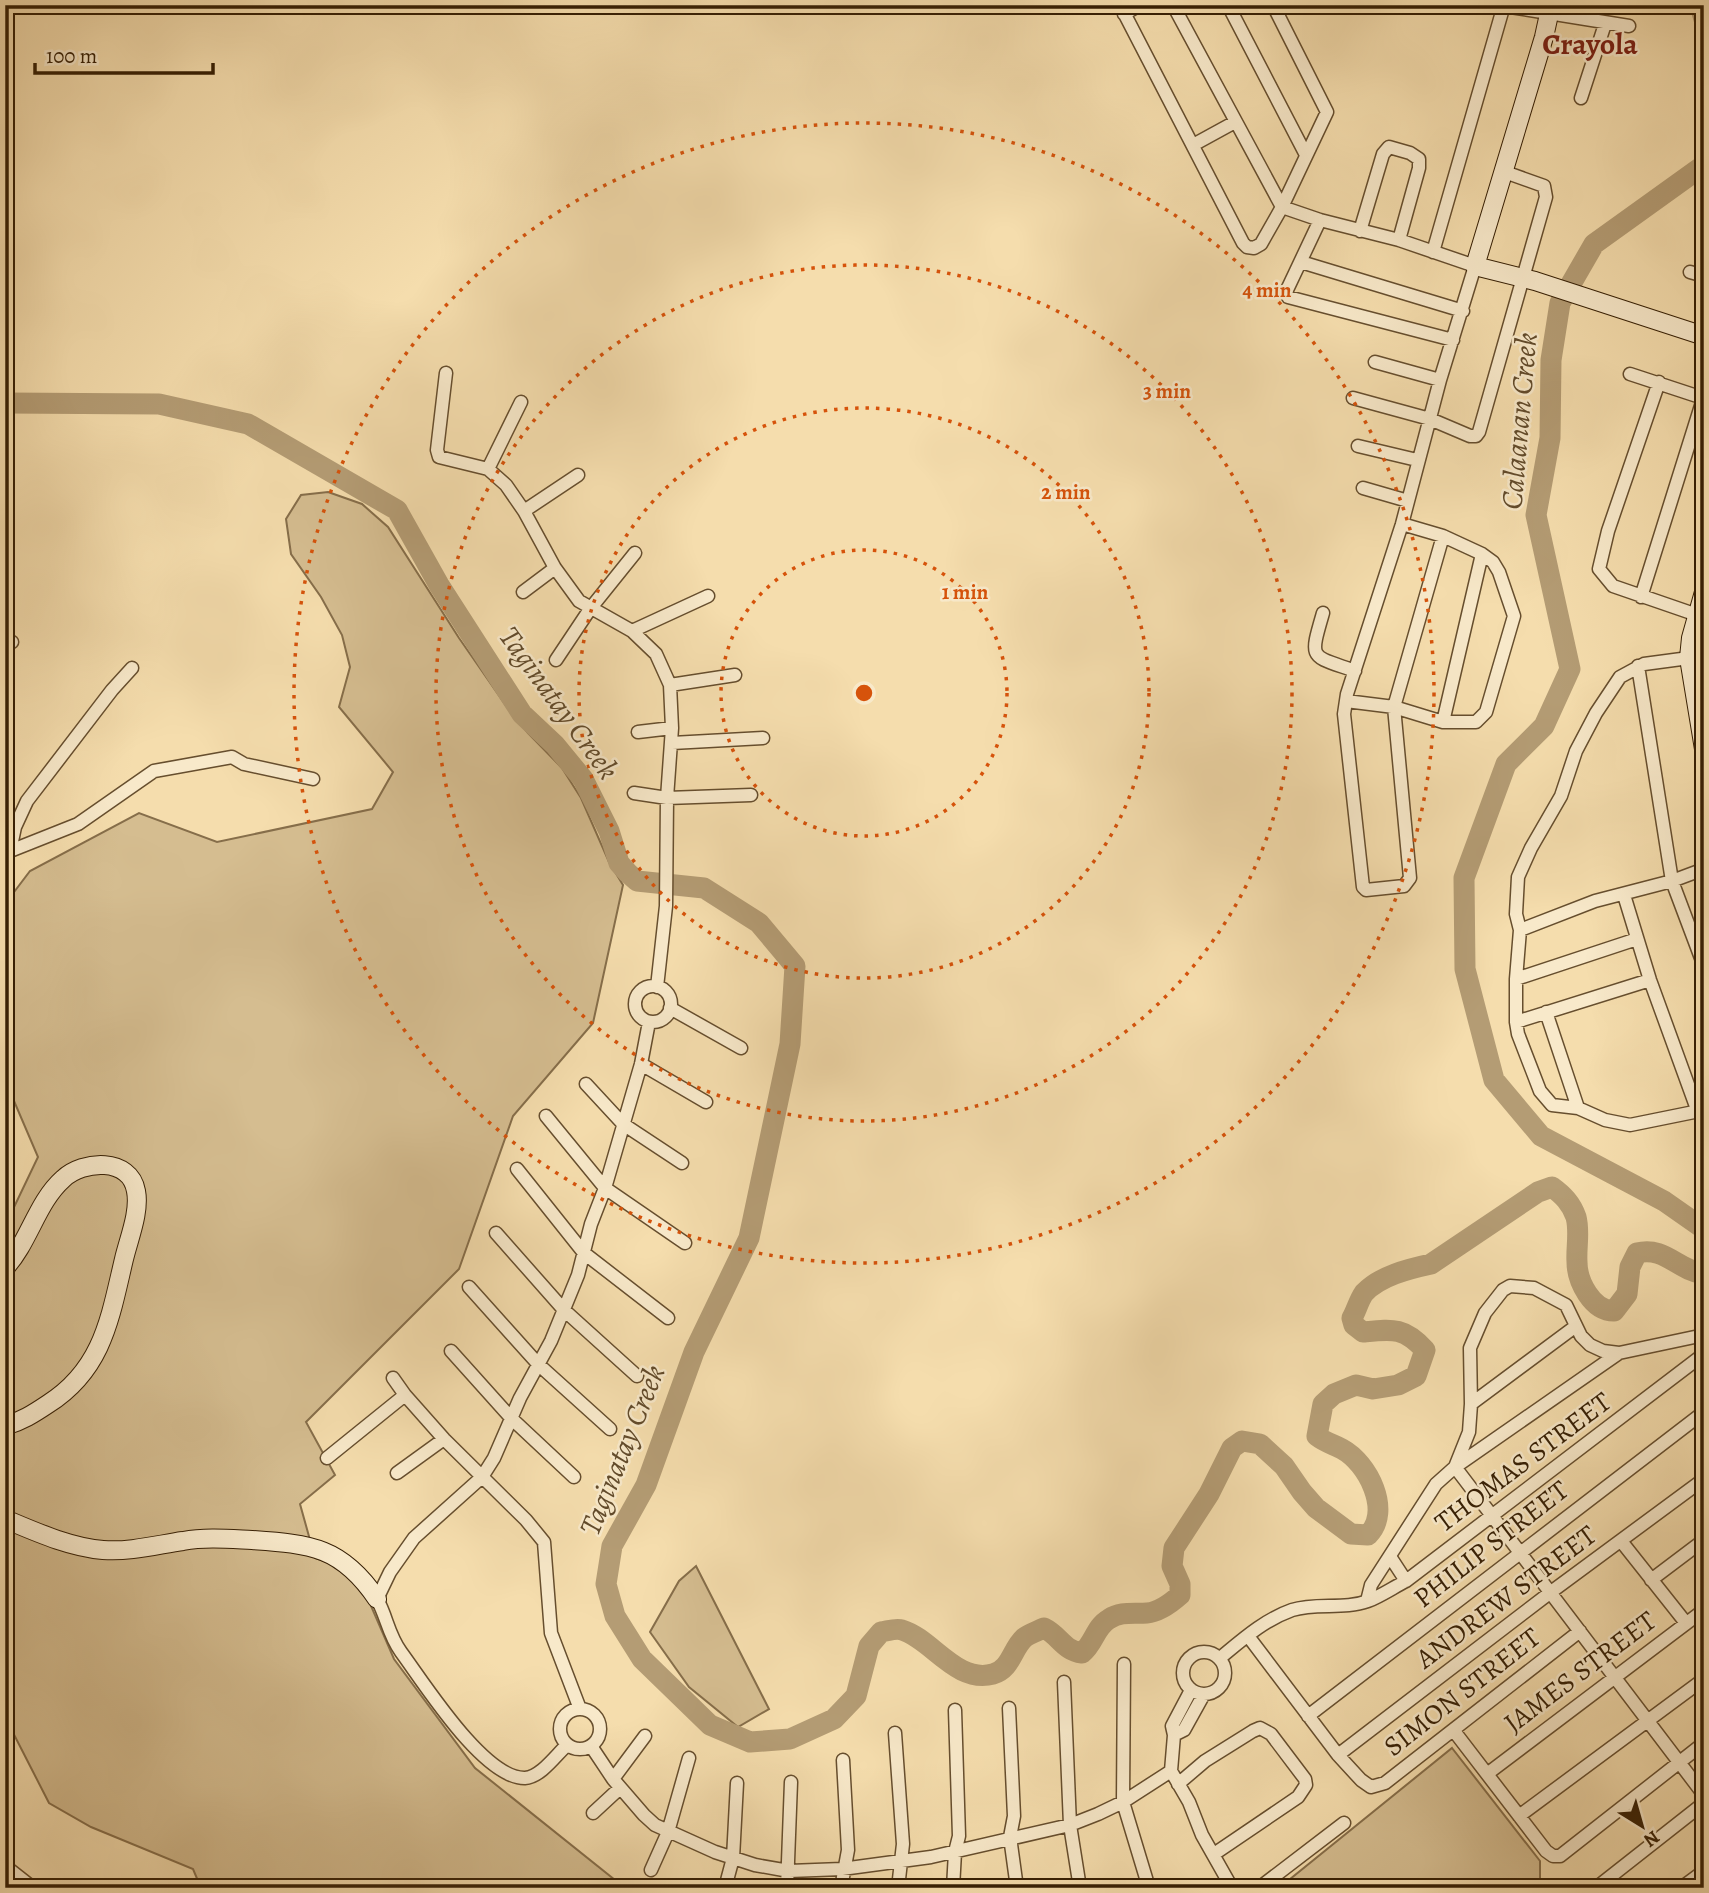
<svg xmlns="http://www.w3.org/2000/svg" width="1709" height="1893" font-family="Alegreya,serif">
	<rect width="100%" height="100%" fill="#f5ddad"/>
	<filter id="stains"><feTurbulence type="fractalNoise" baseFrequency=".00286" numOctaves="4"/><feColorMatrix values="0 0 0 0 .2 0 0 0 0 .09 0 0 0 0 .02 0 0 0 .5 -.17"/></filter>
	<radialGradient id="worn" r=".72"><stop offset=".6" stop-color="#630" stop-opacity="0"/><stop offset="1" stop-color="#630" stop-opacity=".3"/></radialGradient>
	<path fill="#d5bd90" stroke="#866e4a" stroke-width="2" d="M 328,492 L 362,504 L 388,527 L 459,638 L 509,710 L 528,733 L 562,768 L 581,798 L 609,862 L 623,885 L 593,1023 L 513,1116 L 459,1269 L 306,1422 L 335,1475 L 300,1504 L 315,1558 L 344,1568 L 362,1585 L 394,1659 L 475,1768 L 625,1888 L 201,1888 L 193,1869 L 91,1827 L 49,1803 L 5,1717 L 5,1226 L 38,1157 L 5,1080 L 5,904 L 30,871 L 139,813 L 217,842 L 372,809 L 393,772 L 339,707 L 350,667 L 342,635 L 321,597 L 291,554 L 286,519 L 301,495 Z
		M 696,1566 L 769,1709 L 738,1727 L 689,1687 L 650,1632 L 679,1581 Z
		M 1452,1748 L 1540,1861 L 1540,1888 L 1279,1888 Z"/>
	<g fill="none" stroke-linecap="round" stroke-linejoin="round">
		<path stroke="#b49c74" stroke-width="21" d="M 1700,5 L 1704,19
			M 1704,165 L 1594,244 L 1560,303 L 1551,360 L 1550,438 L 1536,515 L 1570,669 L 1544,726 L 1506,764 L 1464,878 L 1465,969 L 1494,1080 L 1541,1136 L 1664,1201 L 1704,1229
			M 5,403 L 159,404 L 248,424 L 397,510 L 439,585 L 522,714 L 555,745 L 583,779 L 609,831 L 619,863 L 628,873 L 637,881 L 704,888 L 759,923 L 795,966 L 790,1044 L 749,1238 L 694,1352 L 646,1485 L 612,1546 L 606,1584 L 615,1616 L 642,1659 L 710,1725 L 750,1742 L 790,1739 L 834,1719 L 856,1696 L 869,1646 L 881,1632 C 888,1631 896,1628 902,1630 C 932,1639 956,1684 993,1674 C 1011,1669 1012,1649 1024,1638 C 1029,1634 1038,1631 1044,1628 C 1059,1635 1064,1651 1082,1653 C 1094,1644 1095,1627 1109,1619 C 1121,1611 1133,1614 1147,1613 C 1159,1612 1171,1603 1180,1595 L 1180,1584 L 1172,1566 L 1174,1548 L 1209,1494 L 1232,1448 L 1242,1441 L 1260,1444 L 1284,1466 L 1302,1492 L 1316,1508 L 1351,1534 L 1368,1535 C 1392,1511 1368,1463 1342,1449 C 1333,1444 1326,1443 1317,1436 L 1323,1404 L 1334,1394 L 1356,1385 L 1373,1389 L 1398,1385 L 1416,1376 L 1425,1350 C 1404,1327 1393,1329 1363,1332 L 1354,1325 L 1352,1318 C 1356,1311 1359,1300 1364,1293 C 1380,1276 1408,1269 1431,1264 L 1538,1192 L 1552,1187 C 1563,1195 1571,1203 1576,1217 C 1580,1232 1576,1247 1577,1262 C 1577,1281 1592,1311 1614,1311 L 1627,1294 L 1630,1267 L 1637,1253 C 1665,1246 1677,1270 1704,1274"/>
		<g stroke="#664e2e" stroke-width="15">
			<path id="street" d="M 1120,5 L 1243,243 L 1247,247 L 1254,248 L 1261,244 L 1282,207 L 1327,112 L 1273,5
				M 1173,5 L 1282,207 L 1320,220 L 1399,240 L 1475,266 L 1440,380 L 1402,524 L 1347,694 L 1344,714 L 1363,887 L 1366,890 L 1404,886 L 1410,878 L 1394,707 L 1443,536
				M 1228,5 L 1306,155
				M 1504,6 L 1629,26
				M 1124,14 L 1140,5
				M 1581,98 L 1605,24
				M 1193,145 L 1235,122
				M 1320,220 L 1286,292 L 1288,297 L 1453,340
				M 1360,231 L 1383,154 L 1389,147 L 1410,153 L 1419,159 L 1419,168 L 1399,240
				M 1433,252 L 1504,5
				M 1301,262 L 1463,311
				M 1690,272 L 1704,276
				M 1375,362 L 1440,380
				M 446,373 L 437,450 L 439,457 L 488,469 L 506,485 L 524,511 L 555,568 L 579,601 L 632,631 L 656,654 L 670,685 L 672,728 L 667,798 L 666,906 L 657,987
				M 1630,374 L 1703,398
				M 1659,382 L 1608,531 L 1599,569 L 1613,586 L 1703,617
				M 1353,398 L 1430,419 L 1470,436 L 1476,436 L 1479,432 L 1546,197 L 1544,186 L 1502,171
				M 1358,446 L 1417,460
				M 488,469 L 521,402
				M 1363,488 L 1408,501
				M 524,511 L 578,475
				M 523,592 L 555,568
				M 1641,597 L 1704,396
				M 1323,613 C 1309,661 1310,655 1355,671
				M 632,631 L 708,596
				M 5,642 L 12,642
				M 1689,658 L 1644,664 L 1620,677 L 1596,713 L 1576,751 L 1561,796 L 1531,848 L 1518,877 L 1516,914 L 1520,930 L 1516,979 L 1516,1022 L 1518,1034 L 1540,1091 L 1552,1105 L 1578,1108 L 1605,1120 L 1630,1125 L 1704,1110
				M 556,660 L 590,609 L 635,553
				M 1638,666 L 1672,881 L 1704,966
				M 670,685 L 735,675
				M 1346,701 L 1394,707 L 1443,722 L 1476,722 L 1486,712 L 1514,616 L 1499,572 L 1493,562 L 1482,554 L 1443,536 L 1402,524
				M 1443,722 L 1482,554
				M 638,732 L 672,728
				M 672,743 L 763,738
				M 634,793 L 667,798 L 751,795
				M 10,851 L 15,827 L 27,801 L 112,690 L 132,668
				M 5,853 L 78,824 L 154,771 L 232,757 L 244,764 L 313,779
				M 1624,895 L 1650,980 L 1698,1112
				M 1520,930 L 1595,901 L 1672,881 L 1704,869
				M 1516,979 L 1637,939
				M635 1004a18 18 0 1 1 36 0a18 18 0 1 1-36 0Z
				M 670,1008 L 741,1048
				M 1546,1012 L 1578,1108
				M 1516,1022 L 1650,980
				M 641,1064 L 706,1102
				M 586,1084 L 623,1124 L 682,1163
				M 546,1116 L 605,1188 L 685,1243
				M 517,1169 L 584,1253 L 668,1318
				M 496,1233 L 564,1310 L 637,1376
				M 469,1287 L 539,1365 L 610,1429
				M 451,1351 L 512,1419 L 574,1477
				M 393,1378 L 405,1395 L 444,1439 L 526,1520 L 544,1542 L 551,1633 L 580,1709
				M 1471,1404 L 1576,1326
				M 327,1458 L 405,1395
				M 1455,1467 L 1469,1432 L 1471,1404 L 1470,1348 L 1485,1313 L 1503,1290 L 1510,1286 L 1534,1288 L 1566,1305 L 1581,1336 L 1590,1345 L 1603,1351 L 1619,1353 L 1704,1335
				M 1455,1467 L 1704,1795
				M 397,1473 L 444,1439
				M 1621,1541 L 1686,1623
				M 1391,1558 L 1406,1581
				M 1651,1580 L 1704,1540
				M 1367,1601 L 1371,1585 L 1436,1484 L 1455,1467 L 1619,1353
				M 1248,1636 L 1338,1755 L 1361,1780 L 1371,1787 L 1385,1783 L 1580,1631
				M1183 1673a21 21 0 1 1 42 0a21 21 0 1 1-42 0Z
				M 1220,1658 C 1243,1639 1264,1620 1292,1610 C 1316,1602 1344,1610 1368,1601 C 1381,1596 1394,1587 1406,1581 L 1704,1354
				M 1124,1664 L 1123,1802 L 1149,1888
				M 1064,1682 L 1070,1825 L 1080,1888
				M 1191,1690 L 1172,1726 L 1174,1735 L 1171,1771 L 1189,1802 L 1202,1835 L 1232,1888
				M 1009,1708 L 1014,1816 L 1010,1837 L 1017,1888
				M560 1729a20 20 0 1 1 40 0a20 20 0 1 1-40 0Z
				M 1308,1716 L 1704,1412
				M 1454,1731 L 1546,1851 L 1553,1856 L 1560,1856 L 1704,1743
				M 895,1733 L 903,1844 L 898,1888
				M 1174,1735 L 1184,1730 L 1204,1694
				M 567,1745 C 556,1755 541,1777 525,1778 C 484,1779 424,1683 401,1652 C 388,1634 387,1617 377,1599 L 390,1572 L 414,1538 L 482,1477 L 494,1458 L 520,1398 L 551,1341 L 578,1275 L 591,1224 L 605,1188 L 641,1064 L 649,1022
				M 591,1746 L 613,1779 L 644,1815 L 655,1825 L 715,1852 L 755,1865 L 789,1871 L 842,1869 L 931,1857 L 1070,1825 L 1098,1814 L 1123,1802 L 1171,1771
				M 1338,1755 L 1551,1592 L 1704,1479
				M 1487,1774 L 1704,1610
				M 613,1779 L 645,1736
				M 1178,1784 L 1205,1761 L 1253,1731 L 1260,1728 L 1271,1734 L 1305,1779 L 1306,1785 L 1298,1797 L 1214,1854
				M 593,1813 L 620,1788
				M 1519,1816 L 1704,1679
				M 5,1866 L 33,1888
				M 651,1870 L 668,1832 L 689,1758
				M 725,1888 L 733,1858 L 737,1783
				M 787,1888 L 791,1782
				M 841,1888 L 848,1850 L 843,1760
				M 953,1888 L 955,1852 L 959,1836 L 955,1710
				M 1259,1888 L 1344,1823
				M 1596,1888 L 1704,1803
				M 1681,1888 L 1704,1871"/>
		</g>
		<g stroke="#361f04" stroke-width="20">
			<path id="secondary" d="M 1551,5 L 1544,37 L 1475,266 L 1535,281 L 1704,336
				M 1704,592 L 1691,638 L 1689,658 L 1704,749
				M 5,1268 C 29,1242 37,1202 63,1179 C 83,1160 130,1157 136,1191 C 140,1212 129,1238 124,1259 C 110,1318 103,1369 48,1404 C 33,1414 22,1421 5,1426
				M 5,1519 C 36,1532 69,1547 103,1550 C 130,1552 156,1545 183,1541 C 206,1537 229,1539 252,1540 C 311,1544 342,1547 377,1599"/>
		</g>
		<use href="#street" stroke="#f8e9ca" stroke-width="12"/>
		<use href="#secondary" stroke="#f8e9ca" stroke-width="18"/>
	</g>
	<g fill="none" stroke="#d6530b" stroke-width="3.5" stroke-dasharray="3.5 7">
		<circle cx="864" cy="693" r="143"/>
		<circle cx="864" cy="693" r="285"/>
		<circle cx="864" cy="693" r="428"/>
		<circle cx="864" cy="693" r="570"/>
	</g>
	<g text-anchor="middle" dominant-baseline="central" stroke-width="5" stroke-linejoin="round" paint-order="stroke">
		<g font-size="28" fill="#361f04" stroke="#f8e9ca">
			<text transform="translate(1523 1462) rotate(-37)">THOMAS STREET</text>
			<text transform="translate(1491 1544) rotate(-38)">PHILIP STREET</text>
			<text transform="translate(1506 1597) rotate(-37)">ANDREW STREET</text>
			<text transform="translate(1580 1672) rotate(-37)">JAMES STREET</text>
			<text transform="translate(1462 1692) rotate(-38)">SIMON STREET</text>
		</g>
		<g font-size="30" font-weight="bold" fill="#7a1f14" stroke="#f8e9ca">
			<text x="1590" y="44">Crayola</text>
		</g>
		<g font-size="30" font-style="italic" fill="#624b2b" stroke="#f8e9ca">
			<text transform="translate(1519 421) rotate(-85)">Calaanan Creek</text>
			<text transform="translate(559 703) rotate(54)">Taginatay Creek</text>
			<text transform="translate(622 1450) rotate(-68)">Taginatay Creek</text>
		</g>
	</g>
	<circle cx="864" cy="693" r="10" fill="#d6530b" stroke="#f8e9ca" stroke-width="3.5"/>
	<g font-size="21" text-anchor="middle" font-weight="bold" fill="#d6530b" stroke="#f8e9ca" stroke-width="5" stroke-linejoin="round" paint-order="stroke">
		<text x="1267" y="297">4 min</text>
		<text x="1167" y="398">3 min</text>
		<text x="1066" y="499">2 min</text>
		<text x="965" y="599">1 min</text>
	</g>
	<rect width="1709" height="1893" fill="none" stroke="#f5ddad" stroke-width="28"/>
	<rect x="7" y="7" width="1695" height="1879" fill="none" stroke="#361f04" stroke-width="3.5"/>
	<rect x="14" y="14" width="1681" height="1865" fill="none" stroke="#361f04" stroke-width="2"/>
	<g transform="translate(1642 1826) rotate(143)" stroke="#f8e9ca" stroke-width="5" paint-order="stroke">
	<path d="M0-5L12 26L0 18L-12 26Z" fill="#361f04"/>
	<text y="-10" font-size="19" font-weight="bold" text-anchor="middle" fill="#361f04">N</text>
	</g>
	<path d="M35 63v10h178v-10" fill="none" stroke="#361f04" stroke-width="3.5"/>
	<text x="46" y="63" font-size="21" fill="#361f04" stroke="#f8e9ca" stroke-width="5" paint-order="stroke">100 m</text>
	<rect width="100%" height="100%" filter="url(#stains)"/>
	<rect width="100%" height="100%" fill="url(#worn)"/>
</svg>
